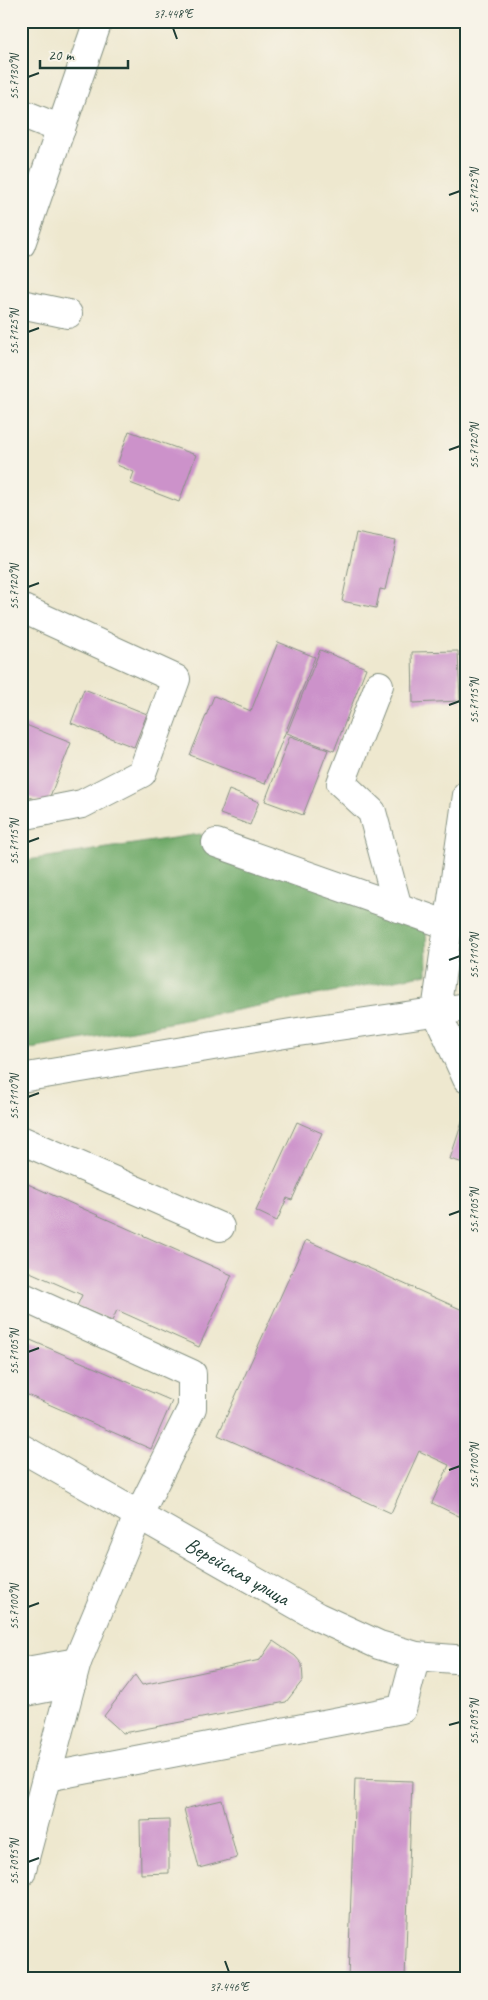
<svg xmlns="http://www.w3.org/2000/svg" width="488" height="2000" font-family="Caveat,sans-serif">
	<rect width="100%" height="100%" fill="#f7f3e8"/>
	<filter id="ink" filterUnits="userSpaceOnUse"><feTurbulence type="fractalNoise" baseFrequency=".02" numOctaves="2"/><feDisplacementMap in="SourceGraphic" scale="10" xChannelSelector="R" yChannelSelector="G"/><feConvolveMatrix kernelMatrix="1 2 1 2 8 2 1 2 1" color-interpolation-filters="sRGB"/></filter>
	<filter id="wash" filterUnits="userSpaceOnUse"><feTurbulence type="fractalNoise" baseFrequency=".0096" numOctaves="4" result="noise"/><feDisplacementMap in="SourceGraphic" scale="20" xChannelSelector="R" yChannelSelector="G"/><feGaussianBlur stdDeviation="1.12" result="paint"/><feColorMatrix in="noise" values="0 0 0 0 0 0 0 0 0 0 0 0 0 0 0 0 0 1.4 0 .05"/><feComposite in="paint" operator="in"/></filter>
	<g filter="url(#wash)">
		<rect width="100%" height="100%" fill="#eee8cf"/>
		<path fill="#6faa69" stroke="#47744e" d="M 200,834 L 216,843 L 426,917 L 427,974 L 21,1051 L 21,861 Z"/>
		<g id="blocks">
			<path fill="#cc92ca" d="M 129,431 L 196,455 L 179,502 L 130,483 L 134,472 L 117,465 Z
				M 356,533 L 396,541 L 385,590 L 380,589 L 376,608 L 342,601 Z
				M 278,642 L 315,657 L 265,784 L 190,755 L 214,696 L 251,711 Z
				M 320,650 L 366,668 L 334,751 L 287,733 Z
				M 458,651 L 460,701 L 413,703 L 412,652 Z
				M 84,689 L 147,714 L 134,747 L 71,723 Z
				M 21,723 L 71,743 L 47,804 L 21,794 Z
				M 290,736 L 328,750 L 303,815 L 265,801 Z
				M 229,790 L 259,802 L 250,825 L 220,814 Z
				M 466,1110 L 467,1110 L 467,1164 L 450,1159 Z
				M 297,1122 L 322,1133 L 292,1200 L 287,1198 L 277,1221 L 256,1211 Z
				M 21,1181 L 232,1275 L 199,1347 L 117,1310 L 112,1321 L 77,1306 L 82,1295 L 21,1268 Z
				M 306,1240 L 467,1312 L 467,1510 L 463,1518 L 432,1503 L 449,1465 L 419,1451 L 391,1513 L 218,1435 Z
				M 21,1336 L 172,1401 L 151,1449 L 21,1392 Z
				M 273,1641 L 295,1656 L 302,1664 L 303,1680 L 286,1702 L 123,1733 L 104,1716 L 135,1675 L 142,1685 L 260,1660 Z
				M 355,1779 L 412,1781 L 405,1979 L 348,1979 Z
				M 222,1800 L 237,1858 L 199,1868 L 184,1809 Z
				M 169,1820 L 169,1873 L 141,1874 L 140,1821 Z
				M 235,1973 L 235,1979 L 186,1979 L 186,1977 Z"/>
		</g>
	</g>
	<g filter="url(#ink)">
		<use href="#blocks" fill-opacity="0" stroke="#869282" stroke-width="1"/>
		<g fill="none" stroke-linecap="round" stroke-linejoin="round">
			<g stroke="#869282" stroke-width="30">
				<g id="minor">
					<path d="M 21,113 L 61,129"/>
					<path d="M 21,244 L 98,21"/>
					<path d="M 21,304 L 68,314"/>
					<path d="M 21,608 L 176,679 L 142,773 L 82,804 L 21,816"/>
					<path d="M 379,685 L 341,783 L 372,812 L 398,908"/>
					<path d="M 467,795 L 436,1011 L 467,1079"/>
					<path d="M 216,843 L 448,925"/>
					<path d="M 21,1078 L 291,1033 L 467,1007"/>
					<path d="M 21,1140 L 220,1227"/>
					<path d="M 21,1296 L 192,1374 L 192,1408 L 138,1516 L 77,1662 L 21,1873"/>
					<path id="s1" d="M 21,1448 L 318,1617 L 379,1645 L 416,1656 L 467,1660"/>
					<path d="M 21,1672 L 77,1662"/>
					<path d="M 21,1693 L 72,1683"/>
					<path d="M 47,1777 L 402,1709 L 416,1656"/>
				</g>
			</g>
			<use href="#minor" stroke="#fff" stroke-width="28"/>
		</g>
	</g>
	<path fill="none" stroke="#1f3d34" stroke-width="2" d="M 173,28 L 177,39M 28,77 L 39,73M 449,195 L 460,191M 28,332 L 39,328M 449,450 L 460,446M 28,587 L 39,583M 449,705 L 460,701M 28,842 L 39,838M 449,960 L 460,956M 28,1097 L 39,1093M 449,1215 L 460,1211M 28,1352 L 39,1348M 449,1470 L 460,1466M 28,1607 L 39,1603M 449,1725 L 460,1722M 28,1862 L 39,1858M 225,1961 L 229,1972"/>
	<g text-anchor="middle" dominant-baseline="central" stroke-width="4" stroke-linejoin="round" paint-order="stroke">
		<g font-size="21" fill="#1f3d34" stroke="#f7f3e8">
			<text stroke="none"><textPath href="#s1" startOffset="249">Верейская улица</textPath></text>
		</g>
	</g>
	<rect width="488" height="2000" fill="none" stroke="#f7f3e8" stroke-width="55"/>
	<path d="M40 60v8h88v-8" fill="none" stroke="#1f3d34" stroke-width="2.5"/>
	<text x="48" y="60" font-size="15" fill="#1f3d34" stroke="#f7f3e8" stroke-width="4" paint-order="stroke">20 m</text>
	<rect x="28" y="28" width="432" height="1944" fill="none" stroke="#1f3d34" stroke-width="2"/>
	<g font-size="12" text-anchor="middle" fill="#1f3d34">
		<text x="173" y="18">37.448°E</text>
		<text transform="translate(14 77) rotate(-90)" y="4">55.7130°N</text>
		<text transform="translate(474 191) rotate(-90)" y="4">55.7125°N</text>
		<text transform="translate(14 332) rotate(-90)" y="4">55.7125°N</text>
		<text transform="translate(474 446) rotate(-90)" y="4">55.7120°N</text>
		<text transform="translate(14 587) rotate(-90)" y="4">55.7120°N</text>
		<text transform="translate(474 701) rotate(-90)" y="4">55.7115°N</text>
		<text transform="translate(14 842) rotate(-90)" y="4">55.7115°N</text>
		<text transform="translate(474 956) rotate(-90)" y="4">55.7110°N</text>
		<text transform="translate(14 1097) rotate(-90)" y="4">55.7110°N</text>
		<text transform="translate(474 1211) rotate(-90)" y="4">55.7105°N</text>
		<text transform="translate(14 1352) rotate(-90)" y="4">55.7105°N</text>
		<text transform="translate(474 1466) rotate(-90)" y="4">55.7100°N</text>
		<text transform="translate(14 1607) rotate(-90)" y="4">55.7100°N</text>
		<text transform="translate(474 1722) rotate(-90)" y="4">55.7095°N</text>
		<text transform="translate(14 1862) rotate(-90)" y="4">55.7095°N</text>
		<text x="229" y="1991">37.446°E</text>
	</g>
</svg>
